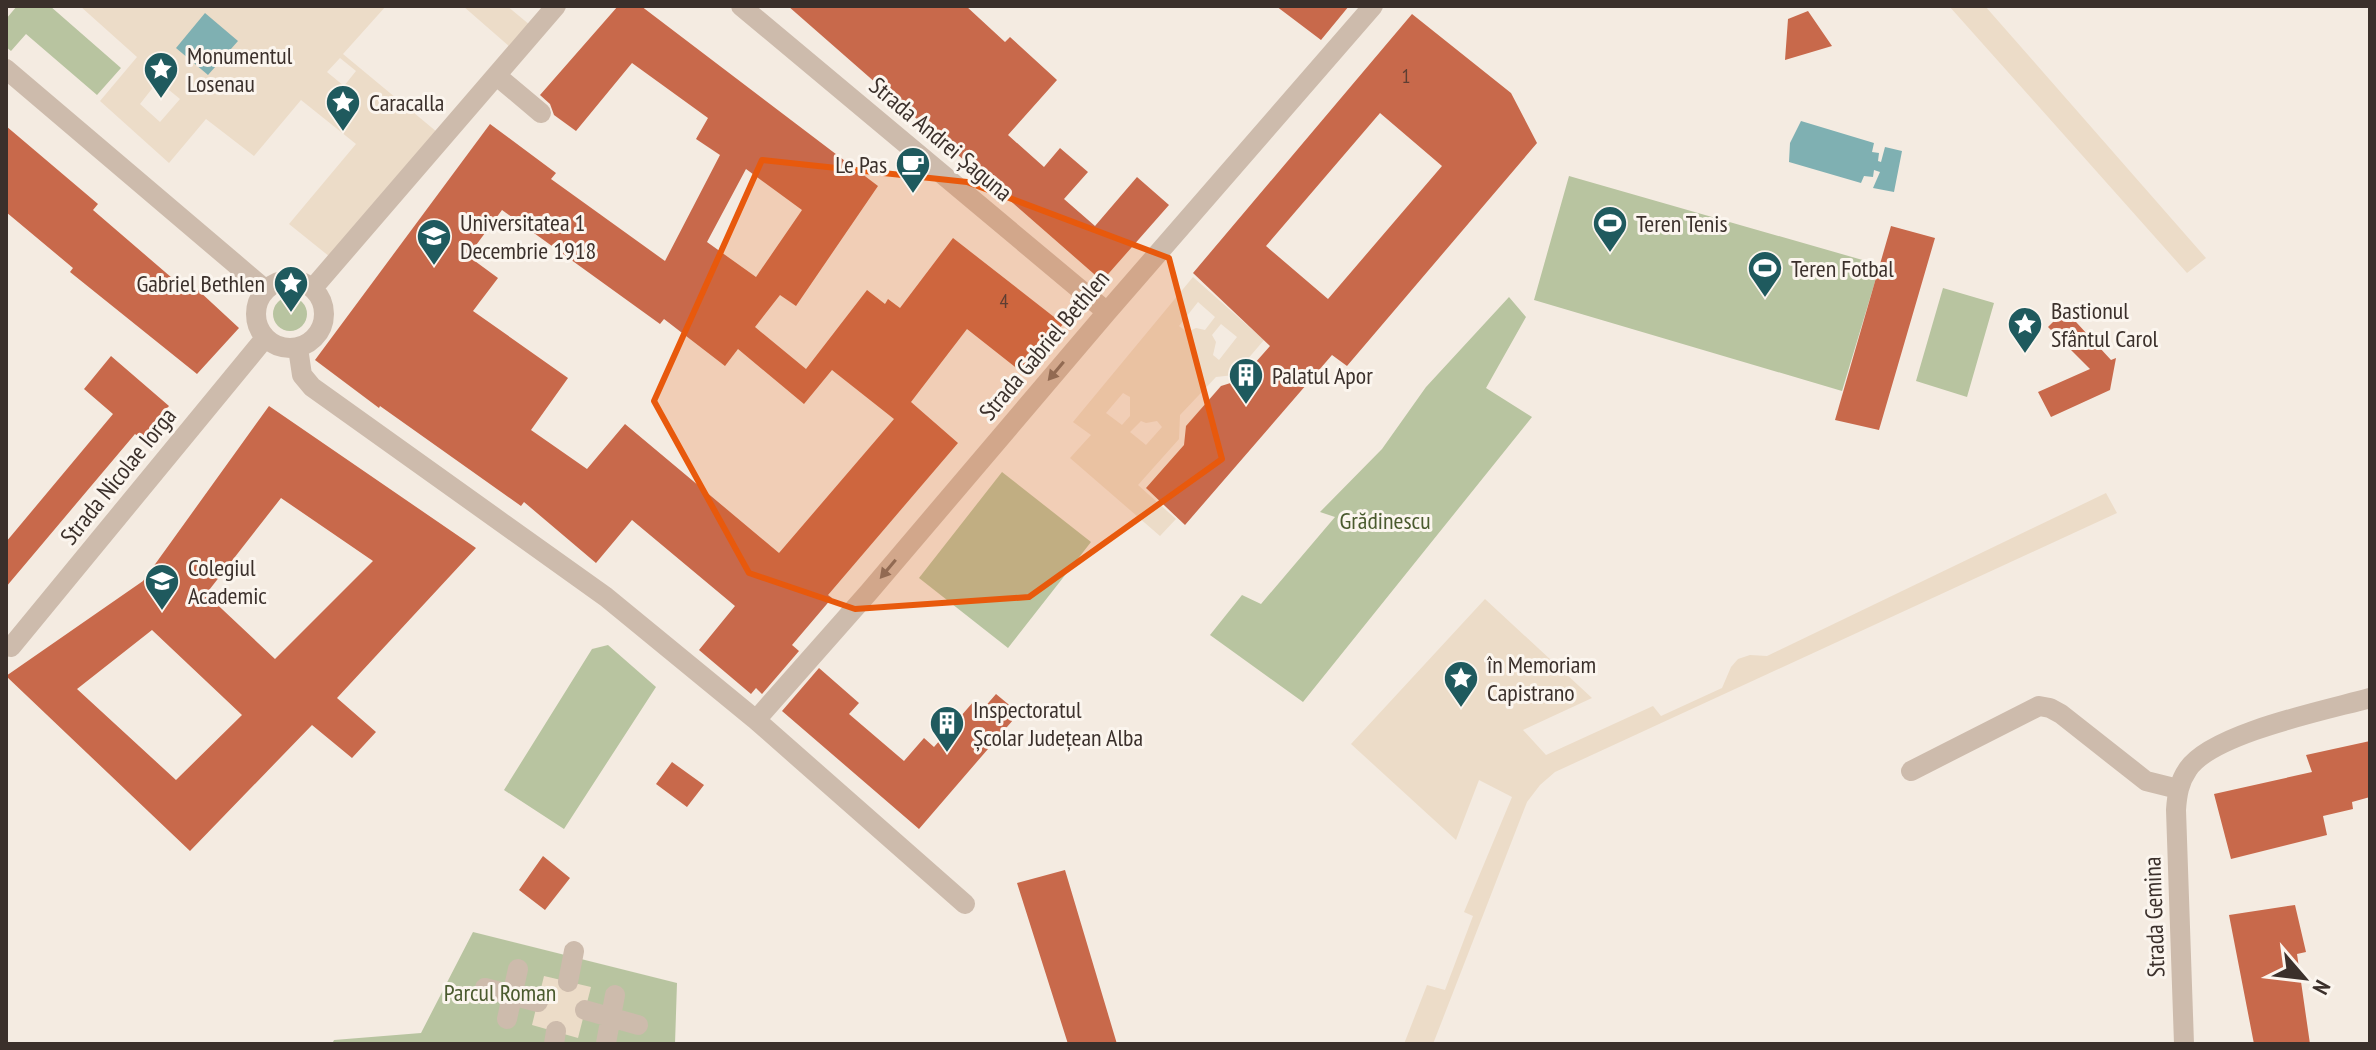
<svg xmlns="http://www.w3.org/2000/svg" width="2376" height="1050" font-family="'PT Sans Narrow',sans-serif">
	<rect width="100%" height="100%" fill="#f4ebe1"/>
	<path fill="#b8c4a0" d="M 17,6 L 50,6 L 121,68 L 97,95 L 26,34 L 11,51 L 6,47 L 6,19 Z
		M 1569,176 L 1880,265 L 1842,391 L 1534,300 Z
		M 1943,288 L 1994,303 L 1967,397 L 1916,381 Z
		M273 314a17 17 0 1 1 34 0a17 17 0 1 1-34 0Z
		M 1509,297 L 1526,317 L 1486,388 L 1532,417 L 1303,702 L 1210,635 L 1242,595 L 1261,604 L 1335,517 L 1320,512 L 1382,449 L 1426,387 Z
		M 1002,472 L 1091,542 L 1008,648 L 919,578 Z
		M 608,645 L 656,687 L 564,829 L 504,790 L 592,649 Z
		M 473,932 L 677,983 L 675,1044 L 332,1044 L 334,1040 L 421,1033 Z"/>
	<path fill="#ecdcc8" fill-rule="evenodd" d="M 80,6 L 386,6 L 343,54 L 443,137 L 335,261 L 289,224 L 356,144 L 301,100 L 254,156 L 206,119 L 169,163 L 100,101 L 137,57 ZM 340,58 L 356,71 L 344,86 L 327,72 ZM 158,81 L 180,99 L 160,122 L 140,104 Z
		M 463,6 L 507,6 L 536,30 L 517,53 Z
		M 1949,6 L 1985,6 L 2206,258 L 2187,273 Z
		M 1193,277 L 1264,340 L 1234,375 L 1216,377 L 1180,415 L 1179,439 L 1138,485 L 1176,519 L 1160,536 L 1070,458 L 1091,435 L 1073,422 ZM 1198,302 L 1215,317 L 1205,330 L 1196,328 L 1187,332 L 1179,326 ZM 1221,324 L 1237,337 L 1219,360 L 1213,355 L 1216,342 L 1212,335 ZM 1123,393 L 1130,397 L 1130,416 L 1122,425 L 1106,413 ZM 1141,421 L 1146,423 L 1157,421 L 1162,427 L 1146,445 L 1130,432 Z
		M 2106,493 L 2117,513 L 1555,772 L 1540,785 L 1527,802 L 1433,1044 L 1404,1044 L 1427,985 L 1445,990 L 1473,916 L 1464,912 L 1512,797 L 1479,780 L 1456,840 L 1351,744 L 1485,599 L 1592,698 L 1523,730 L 1546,755 L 1653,706 L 1661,716 L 1722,688 L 1731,667 L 1738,659 L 1750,655 L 1767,656 Z
		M 544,976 L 591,987 L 578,1038 L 532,1025 Z"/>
	<path fill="#7fb0b2" d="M 205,13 L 238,41 L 208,75 L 176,48 Z
		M 1801,121 L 1874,143 L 1872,152 L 1879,153 L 1878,161 L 1881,162 L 1885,147 L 1902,151 L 1894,192 L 1873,188 L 1880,172 L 1874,170 L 1873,177 L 1864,176 L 1861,183 L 1789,162 L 1790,143 Z"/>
	<path fill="#c8694b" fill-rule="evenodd" d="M 618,6 L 641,6 L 878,186 L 796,306 L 780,295 L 755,327 L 806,369 L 867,290 L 885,304 L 888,299 L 900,308 L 953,238 L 1063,324 L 1024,374 L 967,329 L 911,402 L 958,443 L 828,595 L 832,598 L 792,645 L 799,651 L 762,694 L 756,688 L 751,694 L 699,650 L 735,606 L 632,520 L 596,563 L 524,502 L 521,506 L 380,406 L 379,408 L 315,360 L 490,124 L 556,173 L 551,179 L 665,261 L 720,155 L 696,139 L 708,118 L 632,63 L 576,131 L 554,115 L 550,104 L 540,95 ZM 746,169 L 802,210 L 756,277 L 707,242 ZM 502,210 L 660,324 L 664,319 L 725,366 L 738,349 L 804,404 L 832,370 L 894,419 L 779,553 L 625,424 L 587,469 L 531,430 L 568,378 L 473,311 L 498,278 L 468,256 Z
		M 788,6 L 966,6 L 1005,42 L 1010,37 L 1057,80 L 1008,135 L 1044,167 L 1060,148 L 1088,172 L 1064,199 L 1095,226 L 1137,177 L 1169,205 L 1102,281 Z
		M 1276,6 L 1349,6 L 1321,40 Z
		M 1808,11 L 1832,46 L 1785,60 L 1788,19 Z
		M 1412,14 L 1511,93 L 1537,143 L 1347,366 L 1332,355 L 1185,525 L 1146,488 L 1184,445 L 1186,426 L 1221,386 L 1240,380 L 1270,346 L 1193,273 ZM 1380,113 L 1442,166 L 1328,299 L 1266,246 Z
		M 6,126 L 98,204 L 93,210 L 179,284 L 185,278 L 239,328 L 197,374 L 70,272 L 73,268 L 6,212 Z
		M 1891,226 L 1935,238 L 1879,430 L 1835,420 Z
		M 2065,310 L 2111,360 L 2116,358 L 2110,390 L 2051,417 L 2038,392 L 2090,369 L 2048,327 Z
		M 111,356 L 169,406 L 141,439 L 135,434 L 6,587 L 6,542 L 113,414 L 84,389 Z
		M 269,406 L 476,548 L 337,698 L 376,732 L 352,758 L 312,725 L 190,851 L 6,676 L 143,581 ZM 281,498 L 373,561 L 275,659 L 206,594 ZM 152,630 L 242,715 L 176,780 L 77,689 Z
		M 819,668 L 859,703 L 849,714 L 904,761 L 924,738 L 934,747 L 974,701 L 983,709 L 996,694 L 1019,713 L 919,829 L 782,711 Z
		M 2370,741 L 2370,797 L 2352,802 L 2353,809 L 2323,816 L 2327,835 L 2231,859 L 2214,794 L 2312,772 L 2306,755 Z
		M 672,762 L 704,785 L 687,807 L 656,784 Z
		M 543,856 L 570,878 L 545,910 L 519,890 Z
		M 1065,870 L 1117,1044 L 1068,1044 L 1017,883 Z
		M 2295,905 L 2306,952 L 2297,954 L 2310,1044 L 2254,1044 L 2229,915 Z"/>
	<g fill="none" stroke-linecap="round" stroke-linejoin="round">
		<path stroke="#cdbbac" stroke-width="20" d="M 741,6 L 1107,312
			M 6,69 L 266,290
			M 497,76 L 541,113
			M256 314a34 34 0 1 1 68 0a34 34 0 1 1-68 0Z
			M 313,288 L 556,6
			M 298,348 L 302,375 L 312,387 L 606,597 L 756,720 L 965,904
			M 11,647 L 265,338
			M 756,720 L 869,592 L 1107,312 L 1373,6
			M 1911,771 L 2039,706 L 2050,708 L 2061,714 L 2146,781 L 2178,789
			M 568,982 L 574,951
			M 485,988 L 538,1002
			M 585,1010 L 638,1025
			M 507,1019 L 518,969
			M 606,1043 L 615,995
			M 554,1044 L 556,1031
			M 2184,1044 L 2176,810 C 2177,795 2179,782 2188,769 C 2212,733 2327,710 2370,698"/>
	</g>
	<defs><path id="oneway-solid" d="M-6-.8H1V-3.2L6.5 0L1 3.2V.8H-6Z" transform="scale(2)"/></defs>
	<g fill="#7d6f65">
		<use href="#oneway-solid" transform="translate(1056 371) rotate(130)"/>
		<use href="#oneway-solid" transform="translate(888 569) rotate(130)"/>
	</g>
	<path fill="#e8590c" fill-opacity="0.2" stroke="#e8590c" stroke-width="6" stroke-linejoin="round" d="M 762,160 L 967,182 L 1169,258 L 1222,459 L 1029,597 L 855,609 L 749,573 L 654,401 Z"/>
	<defs>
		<g id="sight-pin" transform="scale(1.8)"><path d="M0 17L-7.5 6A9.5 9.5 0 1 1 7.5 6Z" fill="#1f5a5e" stroke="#fbf5ee"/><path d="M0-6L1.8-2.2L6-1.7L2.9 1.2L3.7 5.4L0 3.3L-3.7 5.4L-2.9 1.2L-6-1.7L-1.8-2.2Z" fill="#fff"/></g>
		<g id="cafe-pin" transform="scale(1.8)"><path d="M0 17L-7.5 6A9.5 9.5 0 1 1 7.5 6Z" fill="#1f5a5e" stroke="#fbf5ee"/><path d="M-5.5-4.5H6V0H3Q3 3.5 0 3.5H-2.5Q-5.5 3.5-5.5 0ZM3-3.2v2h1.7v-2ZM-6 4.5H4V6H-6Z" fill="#fff"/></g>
		<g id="stadium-pin" transform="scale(1.8)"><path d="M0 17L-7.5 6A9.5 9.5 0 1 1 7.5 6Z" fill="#1f5a5e" stroke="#fbf5ee"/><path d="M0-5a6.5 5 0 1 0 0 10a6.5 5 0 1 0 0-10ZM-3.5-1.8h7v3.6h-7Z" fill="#fff"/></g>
		<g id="university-pin" transform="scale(1.8)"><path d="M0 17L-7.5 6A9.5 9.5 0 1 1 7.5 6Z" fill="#1f5a5e" stroke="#fbf5ee"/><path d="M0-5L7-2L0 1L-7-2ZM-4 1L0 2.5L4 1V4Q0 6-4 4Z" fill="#fff"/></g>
		<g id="building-pin" transform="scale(1.8)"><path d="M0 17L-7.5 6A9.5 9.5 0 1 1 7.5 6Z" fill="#1f5a5e" stroke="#fbf5ee"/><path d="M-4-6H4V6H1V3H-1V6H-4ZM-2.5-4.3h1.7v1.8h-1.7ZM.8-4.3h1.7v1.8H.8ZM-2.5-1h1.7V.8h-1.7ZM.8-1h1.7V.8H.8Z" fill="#fff"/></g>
	</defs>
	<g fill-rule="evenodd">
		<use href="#sight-pin" x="161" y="69"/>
		<use href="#sight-pin" x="343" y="102"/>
		<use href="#cafe-pin" x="913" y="164"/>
		<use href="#stadium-pin" x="1610" y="223"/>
		<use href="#university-pin" x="434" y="236"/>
		<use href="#stadium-pin" x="1765" y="268"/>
		<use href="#sight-pin" x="291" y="283"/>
		<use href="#sight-pin" x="2025" y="324"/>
		<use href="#building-pin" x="1246" y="375"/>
		<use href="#university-pin" x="162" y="581"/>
		<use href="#sight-pin" x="1461" y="678"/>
		<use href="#building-pin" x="947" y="723"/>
	</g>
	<g text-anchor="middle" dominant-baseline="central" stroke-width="6" stroke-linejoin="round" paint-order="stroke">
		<g font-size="20" fill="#5e3e33">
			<text x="1406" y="76">1</text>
			<text x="1004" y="301">4</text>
		</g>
		<g font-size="24" fill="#3b302b" stroke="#fbf5ee" text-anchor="start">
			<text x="187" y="55">Monumentul<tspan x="187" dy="28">Losenau</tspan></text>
			<text x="369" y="102">Caracalla</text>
			<text x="887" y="164" text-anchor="end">Le Pas</text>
			<text x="460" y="222">Universitatea 1<tspan x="460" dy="28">Decembrie 1918</tspan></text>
			<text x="1636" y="223">Teren Tenis</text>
			<text x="1791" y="268">Teren Fotbal</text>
			<text x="265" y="283" text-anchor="end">Gabriel Bethlen</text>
			<text x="2051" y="310">Bastionul<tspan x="2051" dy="28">Sfântul Carol</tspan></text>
			<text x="1272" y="375">Palatul Apor</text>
			<text x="188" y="567">Colegiul<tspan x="188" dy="28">Academic</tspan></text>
			<text x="1487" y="664">în Memoriam<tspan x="1487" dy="28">Capistrano</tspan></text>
			<text x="973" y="709">Inspectoratul<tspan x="973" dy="28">Școlar Județean Alba</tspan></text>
		</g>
		<g font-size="24" fill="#3b302b" stroke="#fbf5ee">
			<text transform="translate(941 139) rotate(40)">Strada Andrei Șaguna</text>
			<text transform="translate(1044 345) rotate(-50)">Strada Gabriel Bethlen</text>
			<text transform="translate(118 476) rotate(-51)">Strada Nicolae Iorga</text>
			<text transform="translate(2154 917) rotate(-92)">Strada Gemina</text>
		</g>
		<g font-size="24" fill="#4a5a2e" stroke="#fbf5ee">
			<text x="1385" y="520">Grădinescu</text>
			<text x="500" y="992">Parcul Roman</text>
		</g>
	</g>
	<rect width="2376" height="1050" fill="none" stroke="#3b302b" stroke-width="16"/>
	<g transform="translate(2304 978) rotate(118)" stroke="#fbf5ee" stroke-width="6" paint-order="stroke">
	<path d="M0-6L14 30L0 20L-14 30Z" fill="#3b302b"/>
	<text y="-12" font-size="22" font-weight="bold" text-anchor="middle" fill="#3b302b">N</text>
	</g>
</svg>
